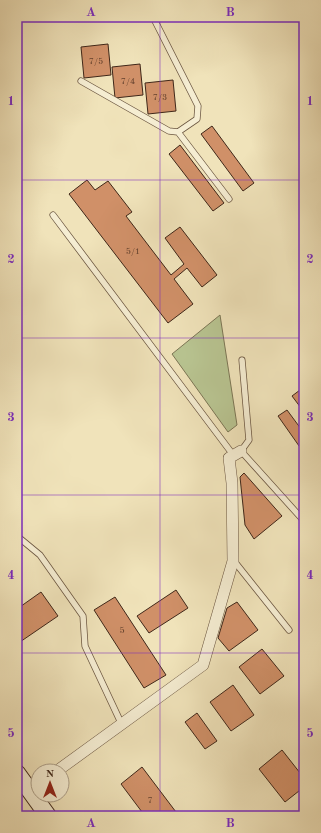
<svg xmlns="http://www.w3.org/2000/svg" width="321" height="833" font-family="'Old Standard TT',serif">
	<rect width="100%" height="100%" fill="#f0e3ba"/>
	<filter id="stains"><feTurbulence type="fractalNoise" baseFrequency=".005" numOctaves="4"/><feColorMatrix values="0 0 0 0 .2 0 0 0 0 .09 0 0 0 0 .02 0 0 0 .5 -.17"/></filter>
	<radialGradient id="worn" r=".72"><stop offset=".6" stop-color="#630" stop-opacity="0"/><stop offset="1" stop-color="#630" stop-opacity=".3"/></radialGradient>
	<path fill="#b8c491" stroke="#7c7655" d="M 220,315 L 237,425 L 228,432 L 172,354 Z"/>
	<path fill="#d09068" stroke="#3f2719" d="M 108,44 L 111,75 L 84,78 L 81,47 Z
		M 140,64 L 143,95 L 115,98 L 112,67 Z
		M 173,80 L 176,111 L 148,114 L 145,83 Z
		M 212,126 L 254,183 L 243,191 L 201,134 Z
		M 180,145 L 224,203 L 213,211 L 169,154 Z
		M 87,180 L 95,190 L 108,181 L 132,212 L 126,216 L 171,275 L 184,264 L 165,238 L 180,227 L 217,275 L 202,287 L 187,268 L 174,279 L 193,304 L 168,323 L 69,194 Z
		M 304,387 L 304,412 L 292,396 Z
		M 287,410 L 304,433 L 304,453 L 278,416 Z
		M 244,473 L 282,516 L 254,539 L 245,525 L 240,477 Z
		M 176,590 L 188,608 L 149,633 L 137,616 Z
		M 41,592 L 58,616 L 17,644 L 17,609 Z
		M 115,597 L 166,675 L 144,688 L 94,610 Z
		M 237,602 L 258,630 L 229,651 L 218,638 L 227,608 Z
		M 262,649 L 284,676 L 260,694 L 239,667 Z
		M 233,685 L 254,715 L 231,731 L 210,702 Z
		M 197,713 L 217,741 L 205,749 L 185,722 Z
		M 282,750 L 304,778 L 304,787 L 285,802 L 259,769 Z
		M 142,767 L 179,816 L 145,816 L 121,784 Z"/>
	<g fill="none" stroke-linecap="round" stroke-linejoin="round">
		<g stroke="#6b5641" stroke-width="7">
			<path id="lane" d="M 81,81 L 169,131 L 178,132 L 197,119 L 198,106 L 193,96 L 153,17
				M 178,132 L 229,199
				M 53,215 L 234,456
				M 242,360 L 249,440 L 241,451 L 304,521
				M 17,536 L 40,555 L 83,616 L 85,646 L 122,725
				M 234,561 L 289,630"/>
		</g>
		<g stroke="#6b5641" stroke-width="12">
			<path id="street" d="M 57,771 L 203,665 L 233,561 L 232,483 L 229,458 L 241,451"/>
		</g>
		<g stroke="#3f2719" stroke-width="18">
			<path id="secondary" d="M 17,773 L 48,816"/>
		</g>
		<use href="#lane" stroke="#f5edd2" stroke-width="5.5"/>
		<use href="#street" stroke="#f5edd2" stroke-width="11"/>
		<use href="#secondary" stroke="#f5edd2" stroke-width="16"/>
	</g>
	<path fill="none" stroke="#7b2cbf" stroke-width="1" stroke-opacity="0.55" d="M 160,17 L 160,816M 17,180 L 304,180M 17,338 L 304,338M 17,495 L 304,495M 17,653 L 304,653"/>
	<g text-anchor="middle" dominant-baseline="central" stroke-width="4" stroke-linejoin="round" paint-order="stroke">
		<g font-size="9" fill="#63412d">
			<text x="96" y="61">7/5</text>
			<text x="128" y="81">7/4</text>
			<text x="160" y="97">7/3</text>
			<text x="133" y="251">5/1</text>
			<text x="122" y="630">5</text>
			<text x="150" y="800">7</text>
		</g>
	</g>
	<rect width="321" height="833" fill="none" stroke="#f0e3ba" stroke-width="44"/>
	<g transform="translate(50 783)"><circle r="19" fill="#f5edd2" stroke="#ac9e88"/>
	<path d="M0-3L7 15L0 10L-7 15Z" fill="#8f2418"/>
	<text y="-6" font-size="11" font-weight="bold" text-anchor="middle" fill="#3f2719">N</text>
	</g>
	<rect x="22" y="22" width="277" height="789" fill="none" stroke="#7b2cbf" stroke-width="1.5"/>
	<g font-size="13" text-anchor="middle" font-weight="bold" fill="#7b2cbf">
		<text x="91" y="16">A</text>
		<text x="230" y="16">B</text>
		<text x="11" y="105">1</text>
		<text x="310" y="105">1</text>
		<text x="11" y="263">2</text>
		<text x="310" y="263">2</text>
		<text x="11" y="421">3</text>
		<text x="310" y="421">3</text>
		<text x="11" y="579">4</text>
		<text x="310" y="579">4</text>
		<text x="11" y="737">5</text>
		<text x="310" y="737">5</text>
		<text x="91" y="827">A</text>
		<text x="230" y="827">B</text>
	</g>
	<rect width="100%" height="100%" filter="url(#stains)"/>
	<rect width="100%" height="100%" fill="url(#worn)"/>
</svg>
